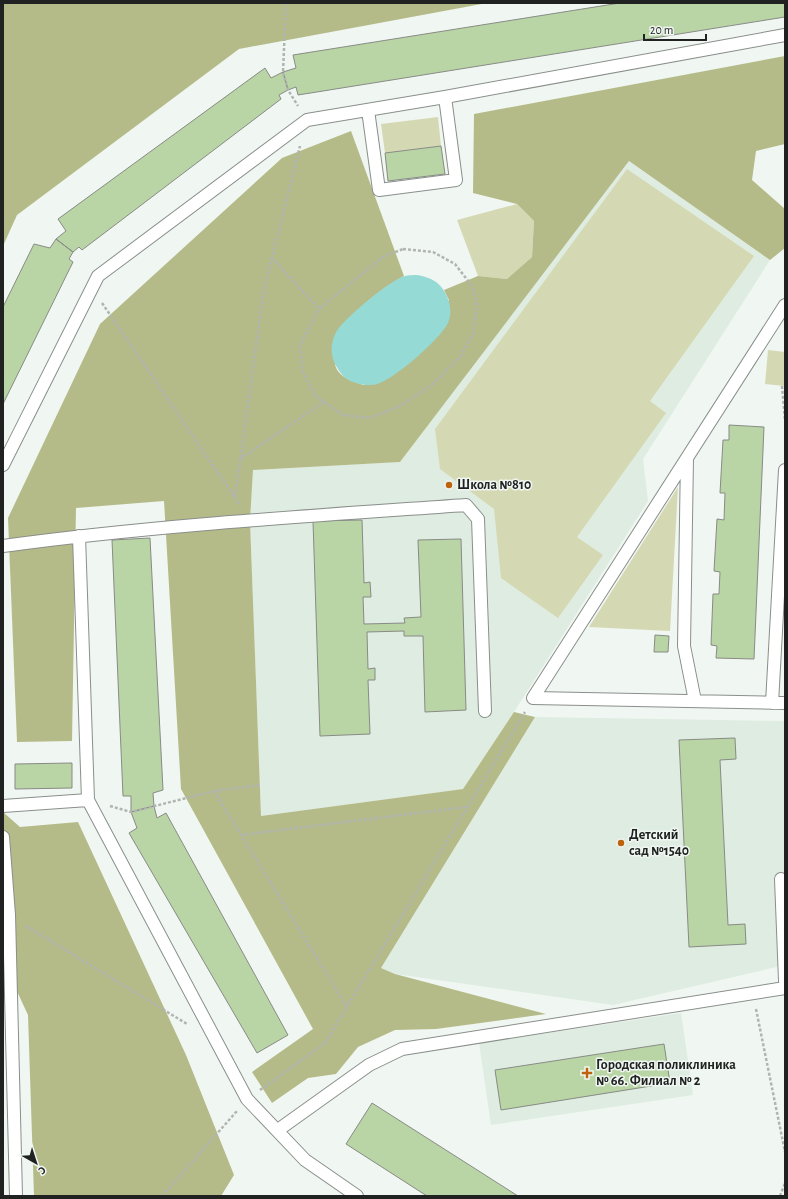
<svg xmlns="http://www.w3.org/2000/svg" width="788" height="1199" font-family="'Alegreya Sans',sans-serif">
	<rect width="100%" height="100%" fill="#f0f6f1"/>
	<path fill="#dfece1" d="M 629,161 L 770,260 L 643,459 L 648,501 L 514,712 L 463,789 L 261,816 L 250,521 L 253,470 L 400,462 Z
		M 535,717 L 785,721 L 785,965 L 613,1005 L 395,974 L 381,968 Z
		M 681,1013 L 693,1095 L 491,1125 L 479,1043 Z"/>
	<path fill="#d5d9b3" d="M 438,117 L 441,146 L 385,153 L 381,124 Z
		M 627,169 L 754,256 L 650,401 L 666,413 L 577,537 L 603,555 L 558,618 L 501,578 L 494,509 L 440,469 L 435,429 Z
		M 517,204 L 534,221 L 532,257 L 507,279 L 478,276 L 457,220 Z
		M 768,350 L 785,352 L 785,386 L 765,384 Z
		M 678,487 L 670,631 L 589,627 Z"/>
	<path fill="#b5bb88" d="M 3,3 L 487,3 L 239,49 L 17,215 L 3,246 Z
		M 785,56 L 785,144 L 756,151 L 752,180 L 785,209 L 785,248 L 770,260 L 629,161 L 400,462 L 253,470 L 250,521 L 261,816 L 463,789 L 514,712 L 535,717 L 381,968 L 395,974 L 546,1014 L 436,1029 L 395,1030 L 358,1047 L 336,1074 L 308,1078 L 272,1103 L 252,1072 L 313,1029 L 181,789 L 164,501 L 76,508 L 72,741 L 17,742 L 8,518 L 100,324 L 282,158 L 351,131 L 404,276 C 379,289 358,309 338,330 C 337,338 334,356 335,364 C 337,377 354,382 364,385 L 449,300 L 444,290 L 478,276 L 507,279 L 532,257 L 534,221 L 517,204 L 473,193 L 474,114 Z
		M 3,812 L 20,827 L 78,822 L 186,1055 L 234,1175 L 221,1196 L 34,1196 L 28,1015 L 3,961 Z"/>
	<path fill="#95dad5" d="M 417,275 C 424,276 430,278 436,282 C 448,291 454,310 448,323 C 440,339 395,379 377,384 C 371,386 363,385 356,383 C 348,381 342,376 338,369 C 332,361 330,349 333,340 C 334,336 336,332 338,329 C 348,316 390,280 405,276 C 408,275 413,275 417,275 Z"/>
	<path fill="#b9d4a5" stroke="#888b86" d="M 620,3 L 785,3 L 785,17 L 298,95 L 296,87 L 288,90 L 283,72 L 296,68 L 293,55 Z
		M 265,68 L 271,78 L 283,72 L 288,90 L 279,95 L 281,99 L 82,250 L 79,247 L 73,252 L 56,239 L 66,231 L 58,219 Z
		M 441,146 L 445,174 L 388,181 L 385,153 Z
		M 56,239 L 73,252 L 69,259 L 73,262 L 3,404 L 3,307 L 34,244 L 50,248 Z
		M 729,425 L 764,427 L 754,659 L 716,658 L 717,646 L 711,645 L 713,594 L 719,594 L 720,572 L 714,571 L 717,519 L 724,520 L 725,493 L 720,493 L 723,440 L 729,440 Z
		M 362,520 L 364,583 L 370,582 L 371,597 L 363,597 L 364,624 L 405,623 L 404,618 L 421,617 L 418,540 L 461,539 L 466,710 L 425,712 L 423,636 L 404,636 L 404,631 L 367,632 L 368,669 L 375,668 L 375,680 L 368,680 L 370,734 L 320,736 L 313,521 Z
		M 150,538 L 163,790 L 153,793 L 154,806 L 131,812 L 131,796 L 123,796 L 112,540 Z
		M 655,635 L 669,636 L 668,652 L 654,652 Z
		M 735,738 L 736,759 L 720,760 L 728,925 L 745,924 L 746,944 L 689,947 L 679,740 Z
		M 72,763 L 72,788 L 15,789 L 15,764 Z
		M 154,806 L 157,818 L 166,813 L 288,1035 L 257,1053 L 129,833 L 137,828 L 131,812 Z
		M 664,1044 L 670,1083 L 501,1110 L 495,1070 Z
		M 372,1103 L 518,1196 L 427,1196 L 346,1144 Z"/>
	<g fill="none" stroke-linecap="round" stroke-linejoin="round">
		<g stroke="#8a8f8b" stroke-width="14">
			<path id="service" d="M 368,110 L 379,190 L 456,180 L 445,97
				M 687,458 L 684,646 L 695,701
				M 3,465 L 98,276 L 307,120 L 445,97 L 785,35
				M 79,536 L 88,800 L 247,1099 L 305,1160 L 357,1196
				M 3,546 C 156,525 311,516 466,505 L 478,519 L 485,711
				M 533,698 L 785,305
				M 533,698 L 785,703
				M 772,703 L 785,470
				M 3,806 L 88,800
				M 3,837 L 9,915 L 16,1196
				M 781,879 L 785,981
				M 278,1130 L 369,1065 L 402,1049 L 785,988"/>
		</g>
		<path stroke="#b0b5b1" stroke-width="2.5" stroke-dasharray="3 2" stroke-linecap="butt" d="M 286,3 L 283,72 L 288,90 L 298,106
			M 403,249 L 433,252 L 455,264 L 472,286 L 477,305 L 473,334 L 460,357 L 434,383 L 402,405 L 370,418 L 343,415 L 315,396 L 302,370 L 300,345 L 319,309 L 383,257 Z
			M 272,258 L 319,309
			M 102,303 L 240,505
			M 782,386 L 785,420
			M 240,459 L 324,402
			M 235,497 L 264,289 L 300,146
			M 214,791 L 347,1007
			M 110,806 L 131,812 L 214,791 L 260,785
			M 240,835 L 466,807
			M 26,926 L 187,1024
			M 756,1009 L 785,1152
			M 260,1090 L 325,1043 L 525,712
			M 162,1196 L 237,1111
			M 780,1196 L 785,1183"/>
		<use href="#service" stroke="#fff" stroke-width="12"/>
	</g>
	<g fill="#be630d" stroke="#f0f6f1" stroke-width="1.5">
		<circle cx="449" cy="485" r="4"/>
		<circle cx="621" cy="843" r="4"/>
		<path d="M585 1067h4v4h4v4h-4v4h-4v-4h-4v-4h4z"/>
	</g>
	<g text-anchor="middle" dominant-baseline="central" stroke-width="3" stroke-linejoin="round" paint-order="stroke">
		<g font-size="14" font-weight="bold" fill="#1f2220" stroke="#f0f6f1" text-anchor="start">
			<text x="457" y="485">Школа №810</text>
			<text x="629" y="835">Детский<tspan x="629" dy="16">сад №1540</tspan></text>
			<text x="596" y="1065">Городская поликлиника<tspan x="596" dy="16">№ 66. Филиал № 2</tspan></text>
		</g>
	</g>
	<rect width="788" height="1199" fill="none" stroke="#1f2220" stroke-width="8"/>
	<g transform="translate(36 1163) rotate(141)" stroke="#f0f6f1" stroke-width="3" paint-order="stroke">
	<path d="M0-3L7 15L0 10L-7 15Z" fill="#1f2220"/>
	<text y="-6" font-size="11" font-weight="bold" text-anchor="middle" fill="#1f2220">С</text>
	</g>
	<path d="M644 34v6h62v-6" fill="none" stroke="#1f2220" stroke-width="2"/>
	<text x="650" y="34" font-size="12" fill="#1f2220" stroke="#f0f6f1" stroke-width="3" paint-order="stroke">20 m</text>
</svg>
